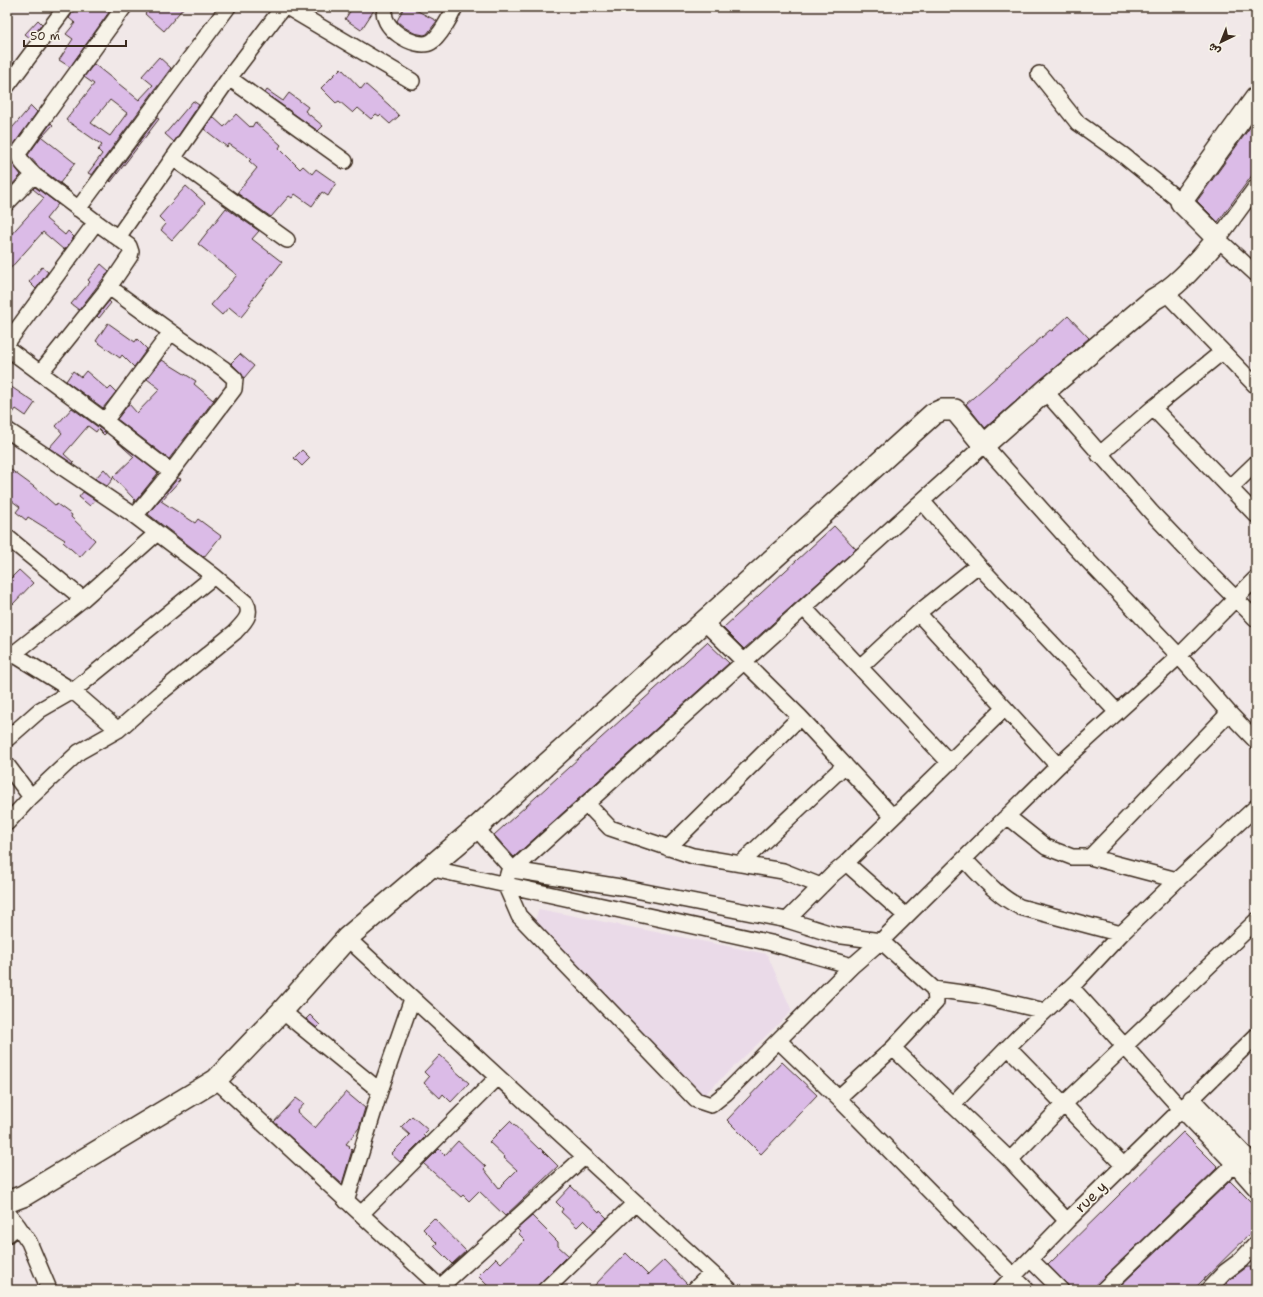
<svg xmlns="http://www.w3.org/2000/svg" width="1263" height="1297" font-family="'Shantell Sans','Playpen Sans Arabic',sans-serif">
	<rect width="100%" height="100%" fill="#f1e8e8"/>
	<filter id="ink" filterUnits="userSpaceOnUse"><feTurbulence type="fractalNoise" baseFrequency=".025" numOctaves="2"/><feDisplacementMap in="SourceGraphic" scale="8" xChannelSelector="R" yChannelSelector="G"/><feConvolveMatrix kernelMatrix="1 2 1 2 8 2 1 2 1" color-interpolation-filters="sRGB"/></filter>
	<g filter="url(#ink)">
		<path fill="#eadae8" d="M 539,909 L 767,954 L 792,1011 L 701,1098 L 534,922 Z"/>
		<path fill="#dbbbe7" stroke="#3b2a1e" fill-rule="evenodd" d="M 75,7 L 101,7 L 109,12 L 70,67 L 59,60 L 73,39 L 66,34 L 75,23 L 69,18 L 73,12 Z
			M 151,7 L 184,7 L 164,31 L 145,14 Z
			M 353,7 L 376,7 L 361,30 L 345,19 Z
			M 404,7 L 410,7 L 437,21 L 427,34 L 424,35 L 414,33 L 404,27 L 397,21 Z
			M 38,20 L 42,24 L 31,39 L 25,34 Z
			M 159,57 L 171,68 L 92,175 L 88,173 L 102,154 L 98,150 L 102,145 L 66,120 L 94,84 L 84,77 L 94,64 L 139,100 L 153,85 L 142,76 ZM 110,100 L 127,113 L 110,136 L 91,123 Z
			M 341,68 L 361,89 L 365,84 L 389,105 L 399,116 L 390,124 L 380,115 L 379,116 L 376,114 L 371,119 L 358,108 L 353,113 L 339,101 L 336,103 L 321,88 Z
			M 267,90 L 283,101 L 289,93 L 308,107 L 305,111 L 323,126 L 318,131 L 265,93 Z
			M 193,101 L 199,105 L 174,142 L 165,134 Z
			M 31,106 L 37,112 L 12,147 L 10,152 L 12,163 L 21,175 L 7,190 L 7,134 Z
			M 236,114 L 250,127 L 251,126 L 252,127 L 255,122 L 281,145 L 279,148 L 300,169 L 303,166 L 312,174 L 316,169 L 336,183 L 328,196 L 322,192 L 312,206 L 295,194 L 292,198 L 289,196 L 271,217 L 237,193 L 257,168 L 249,161 L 251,159 L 229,144 L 227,147 L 204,129 L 213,117 L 224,127 Z
			M 157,118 L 159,119 L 111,182 L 110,181 Z
			M 1256,119 L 1256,170 L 1218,222 L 1197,201 Z
			M 51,123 L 53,125 L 42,137 L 75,163 L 60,183 L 69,190 L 40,168 L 28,155 Z
			M 186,186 L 205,203 L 172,240 L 161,230 L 166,224 L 159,217 Z
			M 35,187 L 58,204 L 46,219 L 65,235 L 68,231 L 74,237 L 64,250 L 43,232 L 7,272 L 7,239 L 44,198 L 33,189 Z
			M 226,208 L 259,231 L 252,239 L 282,262 L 249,304 L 251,305 L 241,317 L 229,307 L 222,315 L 211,305 L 237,275 L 198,244 Z
			M 101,264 L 109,271 L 79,310 L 71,304 L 90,282 L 88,280 Z
			M 42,267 L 48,272 L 36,289 L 29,282 Z
			M 109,301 L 111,303 L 99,318 L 97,316 Z
			M 1068,316 L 1089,338 L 985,428 L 966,404 L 1050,330 L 1052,331 Z
			M 108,323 L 135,342 L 137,339 L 147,349 L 134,367 L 122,355 L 120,358 L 96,341 Z
			M 240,354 L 254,366 L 244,378 L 241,373 L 231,363 Z
			M 162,360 L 196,381 L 194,384 L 213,400 L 216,396 L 217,396 L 169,459 L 117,419 L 129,404 L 137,413 L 160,389 L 147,379 Z
			M 73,371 L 81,377 L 86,371 L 108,390 L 111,387 L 116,392 L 103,408 L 66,381 Z
			M 7,384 L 35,403 L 26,416 L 16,409 L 7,421 Z
			M 72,408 L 106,433 L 104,435 L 98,429 L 96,432 L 88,426 L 64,454 L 74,463 L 73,464 L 49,448 L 62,433 L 56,426 Z
			M 114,439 L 158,473 L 134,503 L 135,500 L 113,477 L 134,457 Z
			M 302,450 L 310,458 L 302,466 L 294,458 Z
			M 7,467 L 33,486 L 56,506 L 57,504 L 72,515 L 71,517 L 95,540 L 80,557 L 63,542 L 65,540 L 28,517 L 26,520 L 16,512 L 20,507 L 7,497 Z
			M 104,469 L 113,479 L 107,486 L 95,479 Z
			M 178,478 L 181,479 L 161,501 L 195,523 L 198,519 L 221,536 L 204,557 L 148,514 Z
			M 83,492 L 95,500 L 90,506 L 79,497 Z
			M 834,526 L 856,549 L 744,649 L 723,628 Z
			M 19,570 L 33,583 L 13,604 L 7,598 L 7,582 Z
			M 707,642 L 729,663 L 514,857 L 494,835 Z
			M 310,1015 L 320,1025 L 317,1028 L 306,1019 Z
			M 440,1055 L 453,1067 L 452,1068 L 469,1083 L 451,1102 L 443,1094 L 440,1098 L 424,1083 L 429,1077 L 424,1072 Z
			M 782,1062 L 817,1095 L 761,1154 L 727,1120 Z
			M 346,1092 L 365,1108 L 359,1128 L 346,1144 L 350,1146 L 349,1147 L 352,1150 L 342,1184 L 274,1122 L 296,1098 L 304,1104 L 297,1112 L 315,1128 Z
			M 412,1116 L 428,1130 L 423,1135 L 425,1137 L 400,1162 L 391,1154 L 410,1135 L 401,1127 Z
			M 510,1121 L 539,1149 L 540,1148 L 558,1166 L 505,1216 L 479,1191 L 469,1201 L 463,1195 L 461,1197 L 424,1164 L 439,1149 L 445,1155 L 458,1141 L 486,1167 L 484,1169 L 499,1188 L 517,1170 L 504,1158 L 505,1157 L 489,1142 Z
			M 1183,1132 L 1218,1167 L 1217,1168 L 1097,1284 L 1092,1290 L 1070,1290 L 1067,1284 L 1048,1265 Z
			M 1230,1181 L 1256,1207 L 1256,1228 L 1193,1290 L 1119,1290 L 1118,1288 Z
			M 571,1186 L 599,1213 L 600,1211 L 607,1218 L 594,1230 L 584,1220 L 577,1227 L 561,1212 L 563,1209 L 556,1202 Z
			M 532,1216 L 558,1242 L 558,1246 L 568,1255 L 539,1284 L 536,1290 L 492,1290 L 478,1276 L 496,1258 L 501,1263 L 525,1240 L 519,1234 L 520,1232 L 517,1229 Z
			M 434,1218 L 466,1251 L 452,1264 L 434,1246 L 437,1243 L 423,1229 Z
			M 626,1253 L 648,1275 L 664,1260 L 687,1284 L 685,1290 L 590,1290 Z
			M 1247,1267 L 1251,1267 L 1251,1270 L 1256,1270 L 1256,1290 L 1220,1290 L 1231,1279 Z"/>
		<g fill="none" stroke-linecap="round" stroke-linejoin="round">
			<g stroke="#3b2a1e" stroke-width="18">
				<path id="street" d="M 287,7 L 412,81
					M 386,7 C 376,26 416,51 431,42 C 439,38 451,16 455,7
					M 1039,74 L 1078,123 L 1123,155 L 1181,202
					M 229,78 L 345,161
					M 7,86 L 66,7
					M 173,158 L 287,240
					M 34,175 C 28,168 18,162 19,152 L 124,7
					M 1256,187 L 1218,239 L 1256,274
					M 7,203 L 34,175 L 96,222
					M 78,209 L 228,7
					M 118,237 L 229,78 L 283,7
					M 109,287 L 171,332 L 224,369 L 235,379 L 234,389 L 171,472 L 135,516
					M 1166,293 L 1256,386
					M 7,343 L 96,222 L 129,246 L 131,252 L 130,256 L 126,262 L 109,287 L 40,373
					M 7,348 L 105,421 L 171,472
					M 1045,391 L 1151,512 L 1189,552 L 1256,619
					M 1153,408 L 1256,515
					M 105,421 L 171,332
					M 7,430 L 135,516 L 214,576 L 73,691 L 40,710 L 7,739
					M 1099,455 L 1153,408 L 1222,352
					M 1230,488 L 1256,463
					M 922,501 L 978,565 L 1117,712
					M 7,537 L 83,599
					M 804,608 L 950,763
					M 918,613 L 1058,766
					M 703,621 L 800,717 L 893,817
					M 7,650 L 73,691 L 118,730
					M 7,659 L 83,599 L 157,533
					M 860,667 L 918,613 L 978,565
					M 7,765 L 31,797
					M 587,804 L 610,828 L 693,856 L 783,871 L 821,886
					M 1007,816 L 1046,847 L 1072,857 L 1090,857 L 1177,880
					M 7,823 L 31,797 L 79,752 L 118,730 L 159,694 L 235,632 C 243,623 253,615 246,603 L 214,576
					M 476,828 L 513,870 L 620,887 L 787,920 L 835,935 L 881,941 L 935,990 L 936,1002 L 893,1048 L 838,1098
					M 668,848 L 800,717
					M 1090,857 L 1229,713
					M 964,859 C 982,877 997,896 1020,907 L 1121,934
					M 846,863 L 906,916
					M 740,864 L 845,765
					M 510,867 L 505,884 L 519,916 L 696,1100 L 711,1105 L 726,1093 L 852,966 L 881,941 L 1058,766 L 1179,656 L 1256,578
					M 429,868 L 771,943 L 852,966
					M 513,870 L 984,445 L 1075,547 L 1179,656 L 1229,713 L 1256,741
					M 787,920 L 833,874 L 846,863 L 1005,708
					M 347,938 L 730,1290
					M 1071,987 L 1181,1109 L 1234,1164 L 1256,1189
					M 933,989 L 977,995 L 1045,1011
					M 282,1011 L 380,1091
					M 779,1041 L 838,1098 L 1027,1290
					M 1008,1047 L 1124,1166
					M 893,1048 L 1010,1160 L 1067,1221 L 1256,1036
					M 216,1080 L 443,1290
					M 1191,1098 L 1256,1166
					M 952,1105 L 1019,1036 L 1078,980 L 1121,934 L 1177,880 L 1256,807
					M 1010,1160 L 1064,1104 L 1256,921
					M 346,1201 L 380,1091 L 412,999
					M 7,1212 L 18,1226
					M 361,1214 L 498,1077
					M 7,1235 L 18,1226 L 29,1242 L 48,1287 L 48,1290
					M 1030,1259 L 1061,1290
					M 440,1287 L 584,1157
					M 545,1290 L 635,1203
					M 694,1290 L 711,1273
					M 1000,1290 L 1067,1221
					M 1103,1290 L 1245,1154
					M 1208,1290 L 1225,1272 L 1241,1260 L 1256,1244"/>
			</g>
			<g stroke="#3b2a1e" stroke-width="24">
				<path id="secondary" d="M 7,1202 L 23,1196 L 216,1080 L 282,1011 L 347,938 L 476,828 L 933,414 L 942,410 L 955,410 L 984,445 L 1045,391 L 1154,299 C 1179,286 1199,260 1218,239 L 1181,202 L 1256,98"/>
			</g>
			<use href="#street" stroke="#f7f3e8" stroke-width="15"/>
			<use href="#secondary" stroke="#f7f3e8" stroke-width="21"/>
		</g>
	</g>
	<g text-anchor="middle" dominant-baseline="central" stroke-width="3.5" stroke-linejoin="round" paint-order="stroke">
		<g font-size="15" fill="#3b2a1e" stroke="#f7f3e8">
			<text transform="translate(1091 1197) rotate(-44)">rue y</text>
		</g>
	</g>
	<rect width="1263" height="1297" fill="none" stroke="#f7f3e8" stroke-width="24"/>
	<rect x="12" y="12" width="1239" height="1273" fill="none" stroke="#3b2a1e" stroke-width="1.5" filter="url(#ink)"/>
	<g transform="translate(1221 42) rotate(223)" stroke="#f7f3e8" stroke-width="3" paint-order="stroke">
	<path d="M0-3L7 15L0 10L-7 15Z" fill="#3b2a1e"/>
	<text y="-6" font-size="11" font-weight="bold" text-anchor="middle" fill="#3b2a1e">ش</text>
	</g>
	<path d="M24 40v6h102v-6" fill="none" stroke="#3b2a1e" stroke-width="2"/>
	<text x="30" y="40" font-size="12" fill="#3b2a1e" stroke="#f7f3e8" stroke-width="3" paint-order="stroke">50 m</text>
</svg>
